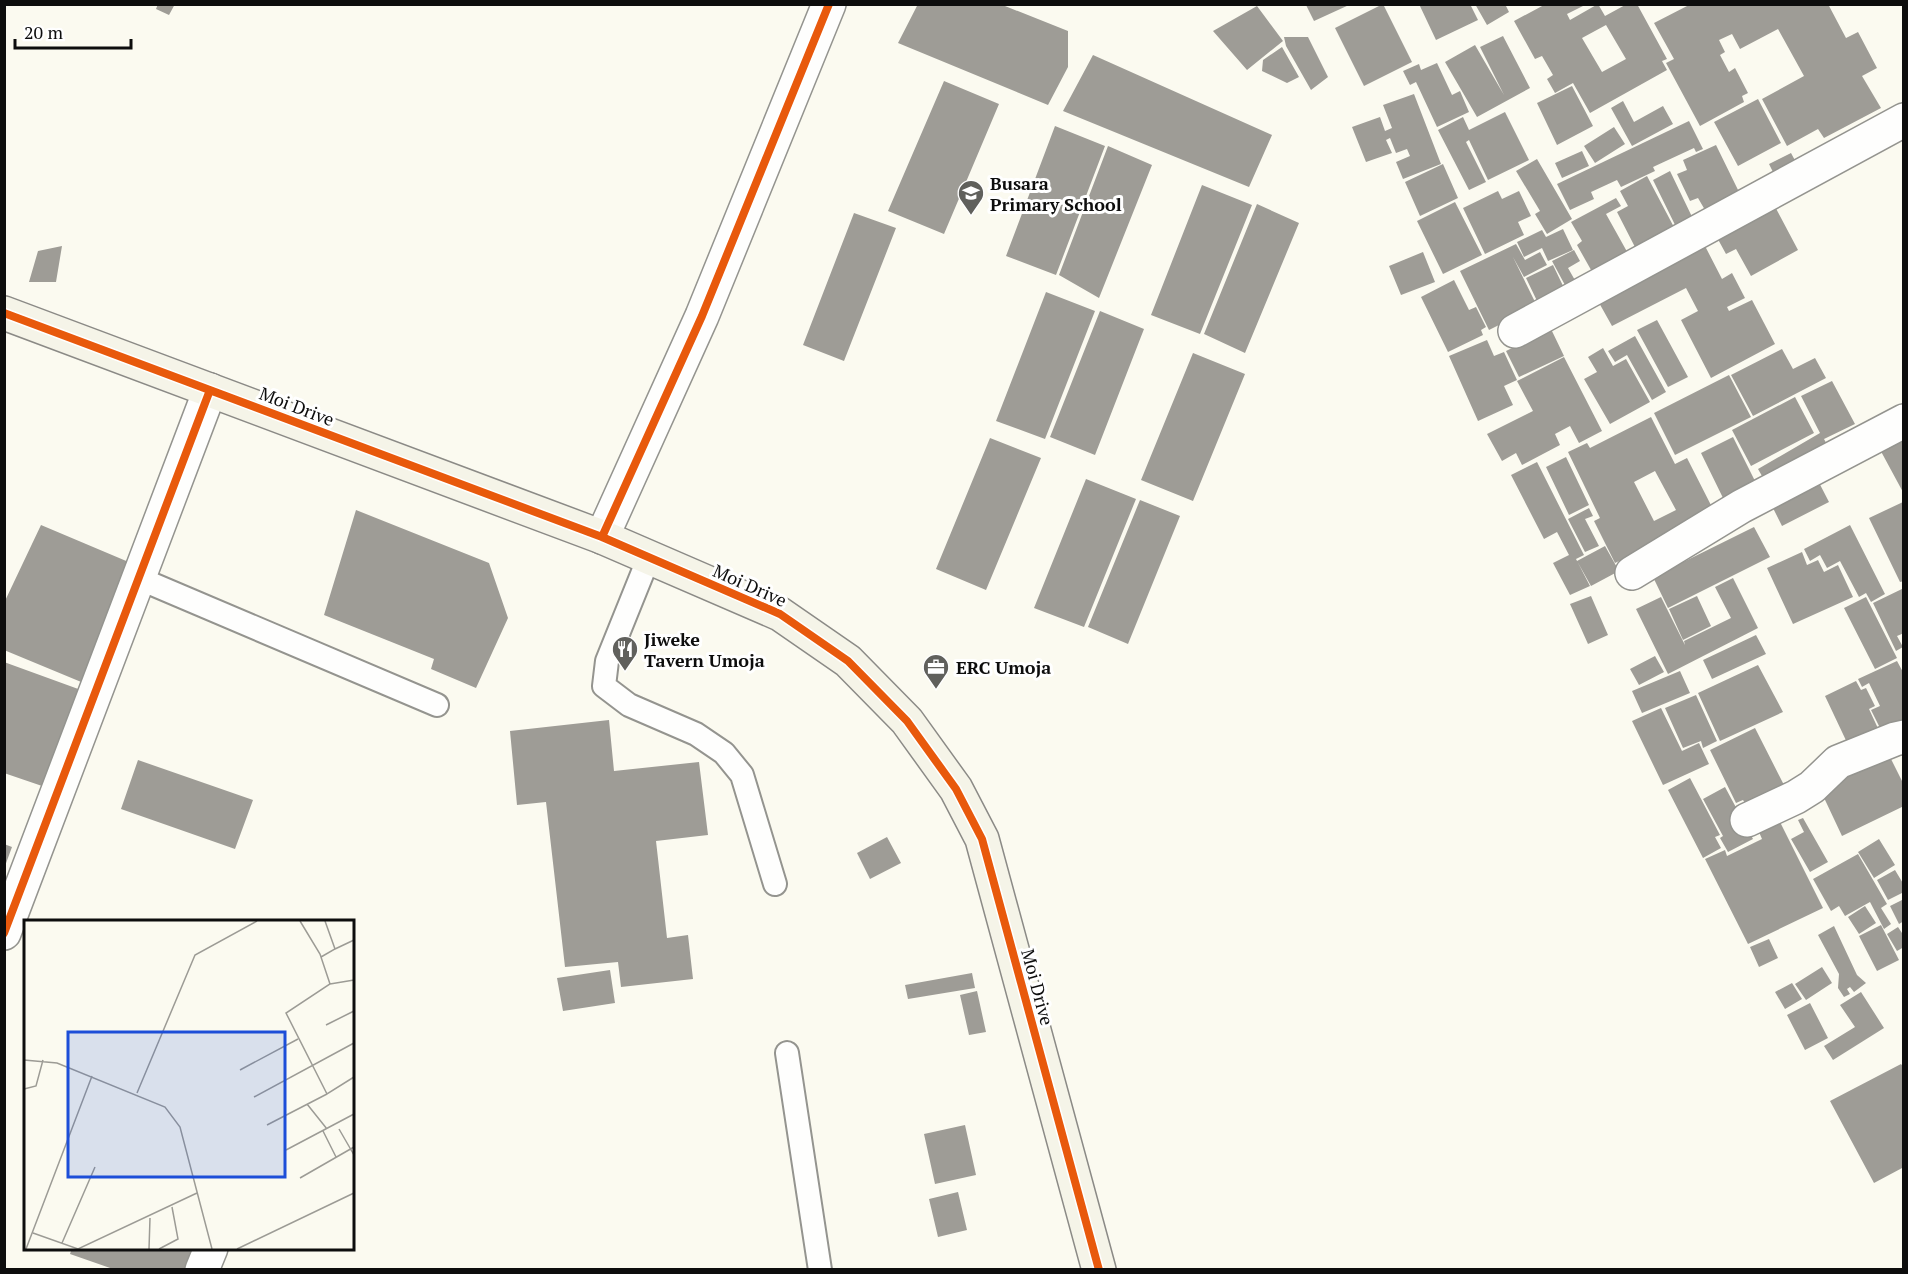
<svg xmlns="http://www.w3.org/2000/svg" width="1908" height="1274" font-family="'PT Serif',serif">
	<rect width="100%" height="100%" fill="#fbfaf0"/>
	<path fill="#9e9c96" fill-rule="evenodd" d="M 158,4 L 175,4 L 169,15 L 156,9 Z
		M 918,4 L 1000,4 L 1068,31 L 1068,67 L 1048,105 L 898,43 Z
		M 1383,4 L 1412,62 L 1364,86 L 1335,28 Z
		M 1419,4 L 1470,4 L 1478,20 L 1436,40 Z
		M 1475,4 L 1505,4 L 1509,12 L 1487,25 Z
		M 1598,4 L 1605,16 L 1627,4 L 1637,4 L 1667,59 L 1662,61 L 1667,70 L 1590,113 L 1573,83 L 1555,93 L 1547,79 L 1553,75 L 1542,56 L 1535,59 L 1514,21 L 1544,5 L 1585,5 L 1567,14 L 1570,20 ZM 1606,25 L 1626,59 L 1602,72 L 1582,38 Z
		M 1828,4 L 1846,38 L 1858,32 L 1877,68 L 1862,76 L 1881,108 L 1824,138 L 1818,129 L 1787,146 L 1762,99 L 1804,76 L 1778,29 L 1740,49 L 1732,34 L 1719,40 L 1725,52 L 1720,55 L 1729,72 L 1735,68 L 1748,93 L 1742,96 L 1744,102 L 1700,126 L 1666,63 L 1674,59 L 1654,23 L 1689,5 Z
		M 1306,5 L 1349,5 L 1314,21 Z
		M 1257,6 L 1283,41 L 1247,70 L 1213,31 Z
		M 1503,36 L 1530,88 L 1477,117 L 1445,62 L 1475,45 L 1504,95 L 1480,47 Z
		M 1284,37 L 1308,37 L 1328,77 L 1311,90 L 1286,46 Z
		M 1282,47 L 1299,77 L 1287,83 L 1262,71 L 1263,60 Z
		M 1093,55 L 1272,135 L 1249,187 L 1063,111 Z
		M 1437,63 L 1452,95 L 1460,91 L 1469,112 L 1437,127 L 1416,82 L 1410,85 L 1403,71 L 1419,64 L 1421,70 Z
		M 944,81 L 999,104 L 944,234 L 888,211 Z
		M 1572,86 L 1593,126 L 1557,145 L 1537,103 Z
		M 1414,94 L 1441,164 L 1403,179 L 1396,162 L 1410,156 L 1407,149 L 1396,153 L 1390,138 L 1386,140 L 1392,153 L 1366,162 L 1352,127 L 1380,117 L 1385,131 L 1392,128 L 1383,105 Z
		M 1758,99 L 1781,143 L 1738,166 L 1714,122 Z
		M 1623,101 L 1634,122 L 1663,106 L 1673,124 L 1632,146 L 1611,108 Z
		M 1505,112 L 1529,160 L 1488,180 L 1469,140 L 1466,142 L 1486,182 L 1469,190 L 1438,130 L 1463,117 L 1469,130 Z
		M 1689,121 L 1703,149 L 1696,152 L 1694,148 L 1653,167 L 1655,171 L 1621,187 L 1617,180 L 1591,192 L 1594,199 L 1570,210 L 1557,184 Z
		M 1055,126 L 1105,146 L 1056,275 L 1006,256 Z
		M 1614,127 L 1625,144 L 1595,163 L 1584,146 Z
		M 1716,145 L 1740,194 L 1705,210 L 1698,198 L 1690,201 L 1677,174 L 1687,170 L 1683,160 Z
		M 1108,146 L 1152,165 L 1099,298 L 1059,275 Z
		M 1582,151 L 1589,166 L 1562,178 L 1555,163 Z
		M 1791,153 L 1798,166 L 1776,178 L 1769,164 Z
		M 1537,159 L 1572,219 L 1547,234 L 1535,214 L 1540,211 L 1516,171 Z
		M 1443,164 L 1458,198 L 1420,216 L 1405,182 Z
		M 1670,171 L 1695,223 L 1678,231 L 1653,180 Z
		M 1647,176 L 1676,231 L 1637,251 L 1617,212 L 1628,206 L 1620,191 Z
		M 1202,185 L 1252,205 L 1200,334 L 1151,315 Z
		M 1498,191 L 1502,199 L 1519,191 L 1531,216 L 1518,222 L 1524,235 L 1485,254 L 1463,208 Z
		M 1616,198 L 1621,206 L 1606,214 L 1630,257 L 1595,277 L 1577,245 L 1582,241 L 1571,222 Z
		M 1772,201 L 1798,250 L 1751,276 L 1736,249 L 1726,254 L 1714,232 Z
		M 1455,202 L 1482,255 L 1443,274 L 1417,221 Z
		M 1257,204 L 1299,223 L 1245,353 L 1204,334 Z
		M 854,213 L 896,228 L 844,361 L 803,345 Z
		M 1563,229 L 1573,250 L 1548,261 L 1542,248 L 1524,257 L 1517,242 L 1542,230 L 1546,237 Z
		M 1516,244 L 1525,260 L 1540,252 L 1547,265 L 1524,277 L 1513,257 L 1537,306 L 1489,330 L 1460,271 Z
		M 62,246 L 56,282 L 29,282 L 38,251 Z
		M 1705,246 L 1722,279 L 1732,273 L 1745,298 L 1727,307 L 1729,311 L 1752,300 L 1775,344 L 1711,378 L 1681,320 L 1698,311 L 1686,288 L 1612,326 L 1598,301 Z
		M 1574,250 L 1580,261 L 1568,268 L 1576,282 L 1566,287 L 1552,261 Z
		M 1423,252 L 1435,282 L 1401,295 L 1389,266 Z
		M 1553,265 L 1565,290 L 1538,303 L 1526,278 Z
		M 1454,280 L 1469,310 L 1476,307 L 1486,327 L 1481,330 L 1483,335 L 1448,352 L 1421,297 Z
		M 1046,292 L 1095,311 L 1045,439 L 996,421 Z
		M 1100,311 L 1144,329 L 1095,455 L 1050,437 Z
		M 1657,320 L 1688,377 L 1668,387 L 1637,330 Z
		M 1551,329 L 1564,356 L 1519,377 L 1506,351 Z
		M 1635,336 L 1666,392 L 1652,400 L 1627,355 L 1615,362 L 1608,351 Z
		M 1487,340 L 1494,356 L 1504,352 L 1517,380 L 1504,386 L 1513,405 L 1478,421 L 1449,356 Z
		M 1603,348 L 1613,366 L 1626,359 L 1650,402 L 1610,424 L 1584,379 L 1597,372 L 1588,357 Z
		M 1782,349 L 1793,369 L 1815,358 L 1826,378 L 1753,416 L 1731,375 Z
		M 1193,353 L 1245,374 L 1193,501 L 1141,480 Z
		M 1564,357 L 1602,431 L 1579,443 L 1570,426 L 1555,434 L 1560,445 L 1522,465 L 1516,453 L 1502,461 L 1487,434 L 1533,411 L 1517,381 Z
		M 1729,375 L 1751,417 L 1675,455 L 1654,413 Z
		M 1832,381 L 1855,424 L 1824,439 L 1832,454 L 1770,490 L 1758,469 L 1820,433 L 1801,396 Z
		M 1795,397 L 1814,433 L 1751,466 L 1732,430 Z
		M 1651,417 L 1675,464 L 1687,458 L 1716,515 L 1690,526 L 1615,563 L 1594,521 L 1600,518 L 1568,452 L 1587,443 L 1590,448 ZM 1655,471 L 1676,510 L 1654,521 L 1634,482 Z
		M 1904,431 L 1904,494 L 1877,444 Z
		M 1733,437 L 1756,483 L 1724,500 L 1701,453 Z
		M 990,438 L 1041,458 L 986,590 L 936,569 Z
		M 1566,457 L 1589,505 L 1569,515 L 1546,467 Z
		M 1537,462 L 1584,555 L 1576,559 L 1590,586 L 1570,595 L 1553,563 L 1569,555 L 1557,532 L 1544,539 L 1511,475 Z
		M 1813,471 L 1829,502 L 1782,526 L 1766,494 Z
		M 1086,479 L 1136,499 L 1084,627 L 1034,608 Z
		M 1140,500 L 1180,516 L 1128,644 L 1088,627 Z
		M 1903,502 L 1904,581 L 1900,582 L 1869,518 Z
		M 1589,508 L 1593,516 L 1585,519 L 1599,546 L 1585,552 L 1568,519 Z
		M 356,510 L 489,563 L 508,618 L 476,688 L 431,669 L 434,659 L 324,615 Z
		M 41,525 L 131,563 L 86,684 L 4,650 L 4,603 Z
		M 1850,525 L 1885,594 L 1871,602 L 1866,593 L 1859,597 L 1840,561 L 1827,568 L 1820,555 L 1810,561 L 1804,549 Z
		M 1754,527 L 1770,557 L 1668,608 L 1653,577 Z
		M 1605,546 L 1619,571 L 1591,586 L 1577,561 Z
		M 1802,552 L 1807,565 L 1818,560 L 1824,572 L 1838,565 L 1853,597 L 1793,624 L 1767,568 Z
		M 1733,578 L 1758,628 L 1668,674 L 1636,609 L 1661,597 L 1685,645 L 1684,641 L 1731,618 L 1715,587 Z
		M 1904,588 L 1904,633 L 1897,636 L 1903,647 L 1896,651 L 1873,603 Z
		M 1591,596 L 1608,635 L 1588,644 L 1570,604 Z
		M 1697,596 L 1711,626 L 1683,640 L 1669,609 Z
		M 1866,597 L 1897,658 L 1875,669 L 1844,608 Z
		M 1756,635 L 1766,654 L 1712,679 L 1703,660 Z
		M 1655,656 L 1664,672 L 1639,685 L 1630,669 Z
		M 1897,661 L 1904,674 L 1904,719 L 1881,730 L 1871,710 L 1880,706 L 1869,683 L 1862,687 L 1858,679 Z
		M 4,662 L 81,690 L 45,787 L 4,773 Z
		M 1758,665 L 1783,712 L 1720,741 L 1698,693 Z
		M 1680,671 L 1690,693 L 1642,713 L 1632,691 Z
		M 1856,681 L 1861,690 L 1866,688 L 1875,706 L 1869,709 L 1882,737 L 1851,751 L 1825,696 Z
		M 1696,695 L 1717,741 L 1703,748 L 1701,741 L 1683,748 L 1665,708 Z
		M 1661,708 L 1682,751 L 1699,743 L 1709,764 L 1663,785 L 1632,721 Z
		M 609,720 L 614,771 L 699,762 L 708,835 L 656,841 L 667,938 L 688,935 L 693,979 L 621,987 L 618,962 L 565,967 L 546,802 L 517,805 L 510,731 Z
		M 1755,728 L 1785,787 L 1747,806 L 1743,800 L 1736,803 L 1710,750 Z
		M 1885,747 L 1904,785 L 1904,806 L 1842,836 L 1818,785 Z
		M 138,760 L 253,800 L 235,849 L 121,809 Z
		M 1690,778 L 1720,835 L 1715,837 L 1721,848 L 1703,858 L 1668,790 Z
		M 1725,787 L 1753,839 L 1728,852 L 1720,838 L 1723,836 L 1703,799 Z
		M 1803,818 L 1828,862 L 1810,872 L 1791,839 L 1804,832 L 1798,820 Z
		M 1780,822 L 1823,908 L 1748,944 L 1705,859 L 1725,850 L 1727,856 L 1762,839 L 1759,832 Z
		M 887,837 L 901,863 L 870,879 L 857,853 Z
		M 1879,839 L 1895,865 L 1874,878 L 1858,852 Z
		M 4,844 L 12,847 L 5,866 L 4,866 Z
		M 1858,854 L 1887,904 L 1881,908 L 1891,924 L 1884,929 L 1870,902 L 1845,916 L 1839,906 L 1831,911 L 1813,879 Z
		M 1895,870 L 1904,885 L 1904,892 L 1888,900 L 1877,880 Z
		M 1904,899 L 1904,921 L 1899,924 L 1890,906 Z
		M 1865,906 L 1876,923 L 1859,934 L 1848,917 Z
		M 1881,925 L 1899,960 L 1877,971 L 1859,936 Z
		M 1834,926 L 1857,975 L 1866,983 L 1854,992 L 1850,987 L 1847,989 L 1850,994 L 1844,997 L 1838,988 L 1839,974 L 1818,935 Z
		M 1898,927 L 1904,936 L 1904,947 L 1897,951 L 1887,934 Z
		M 1769,939 L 1778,958 L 1759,967 L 1750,947 Z
		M 1822,967 L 1832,983 L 1806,1000 L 1795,984 Z
		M 610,970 L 615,1003 L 563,1011 L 557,978 Z
		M 972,973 L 975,988 L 908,999 L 905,985 Z
		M 1792,983 L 1802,999 L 1785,1009 L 1775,992 Z
		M 977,991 L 986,1032 L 969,1035 L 960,995 Z
		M 1861,992 L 1884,1028 L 1833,1060 L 1824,1046 L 1855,1027 L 1840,1005 Z
		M 1810,1003 L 1828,1038 L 1805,1050 L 1787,1015 Z
		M 1901,1064 L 1904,1068 L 1904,1167 L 1874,1183 L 1830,1101 Z
		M 965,1125 L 976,1175 L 935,1184 L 924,1134 Z
		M 958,1192 L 967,1230 L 938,1237 L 929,1199 Z
		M 72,1248 L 199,1248 L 191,1269 L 113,1269 L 70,1254 Z"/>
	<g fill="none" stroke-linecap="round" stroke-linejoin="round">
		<g stroke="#94948f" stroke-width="26">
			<path id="lane" d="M 649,557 L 607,661 L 604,686 L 629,705 L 696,734 L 724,753 L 742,775 L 775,884
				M 138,578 L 437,705
				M 787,1053 L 820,1270"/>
		</g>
		<g stroke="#94948f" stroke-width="36">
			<path id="street" d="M 1515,331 L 1904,120
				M 602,537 L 702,316 L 829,4
				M 1632,573 L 1742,506 L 1904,421
				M 1747,820 L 1796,797 L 1812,787 L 1838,762 L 1895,739 L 1904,737
				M 4,933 L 210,390
				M 202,1270 L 211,1248"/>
		</g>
		<g stroke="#8b8a86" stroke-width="36">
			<path id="secondary" d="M 4,313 L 602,537 L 780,614 L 848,661 L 907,721 L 956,789 L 982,839 L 1099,1270"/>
		</g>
		<use href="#lane" stroke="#fefefd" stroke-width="22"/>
		<use href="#street" stroke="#fefefd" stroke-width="33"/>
		<use href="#secondary" stroke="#f5f4e8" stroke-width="33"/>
		<g stroke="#fff" stroke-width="11">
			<path id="cycleway" d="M 4,313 L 602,537 L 780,614 L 848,661 L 907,721 L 956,789 L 982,839 L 1099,1270
				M 602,537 L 702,316 L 829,4
				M 4,933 L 210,390"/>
		</g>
		<use href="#cycleway" stroke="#e8590c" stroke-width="8"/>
	</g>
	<defs>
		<g id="school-pin" transform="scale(1.35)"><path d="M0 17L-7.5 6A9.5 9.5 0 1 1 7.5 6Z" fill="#60605c" stroke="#fff"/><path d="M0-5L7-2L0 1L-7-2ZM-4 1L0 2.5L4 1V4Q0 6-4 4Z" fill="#fff"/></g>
		<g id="restaurant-pin" transform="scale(1.35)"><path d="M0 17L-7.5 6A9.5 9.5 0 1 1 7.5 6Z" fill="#60605c" stroke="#fff"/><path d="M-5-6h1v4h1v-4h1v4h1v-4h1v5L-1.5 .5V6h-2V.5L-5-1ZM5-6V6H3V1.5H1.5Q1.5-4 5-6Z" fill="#fff"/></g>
		<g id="office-pin" transform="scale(1.35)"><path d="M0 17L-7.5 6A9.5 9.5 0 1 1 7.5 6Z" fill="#60605c" stroke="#fff"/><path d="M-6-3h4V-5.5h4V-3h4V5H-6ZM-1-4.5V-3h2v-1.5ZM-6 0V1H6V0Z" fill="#fff"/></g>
	</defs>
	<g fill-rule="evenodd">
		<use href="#school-pin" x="971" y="193"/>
		<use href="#restaurant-pin" x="625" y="649"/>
		<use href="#office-pin" x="936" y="667"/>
	</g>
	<g text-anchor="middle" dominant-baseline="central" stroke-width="6" stroke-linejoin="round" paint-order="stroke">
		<g font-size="18" font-weight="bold" fill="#0d0d0d" stroke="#fff" text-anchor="start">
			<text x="990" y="183">Busara<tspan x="990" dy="21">Primary School</tspan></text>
			<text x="644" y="639">Jiweke<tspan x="644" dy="21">Tavern Umoja</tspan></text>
			<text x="956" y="667">ERC Umoja</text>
		</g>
		<g font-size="18" fill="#0d0d0d" stroke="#fff">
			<text transform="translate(297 406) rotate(21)">Moi Drive</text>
			<text transform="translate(750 585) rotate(24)">Moi Drive</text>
			<text transform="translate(1038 987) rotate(75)">Moi Drive</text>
		</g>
	</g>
	<g transform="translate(24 920)">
		<rect width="330" height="330" fill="#fbfaf0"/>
		<path fill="none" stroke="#9c9b95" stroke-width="1.5" d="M 276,1 L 296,34 L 306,64 L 262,93 L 303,174 L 330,157M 311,29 L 330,20M 297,37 L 311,29 L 301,1M 306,64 L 330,60M 302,105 L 330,91M 0,140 L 33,143 L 141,187 L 156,207 L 188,329M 216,150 L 274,119M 0,169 L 12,166 L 19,140M 113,173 L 171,35 L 233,1M 230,177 L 330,123M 283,184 L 303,209M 243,205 L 303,174M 315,209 L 330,235M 299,211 L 312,237M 262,230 L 330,194M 276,258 L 330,227M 9,313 L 54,329 L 173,273M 38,323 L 71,247M 2,329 L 68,156M 125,329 L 126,298M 135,329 L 154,319 L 148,287M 213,329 L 330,273"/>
		<path fill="#1d4ed8" fill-opacity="0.15" stroke="#1d4ed8" stroke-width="3" d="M 44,112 L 261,112 L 261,257 L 44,257 Z"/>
		<rect width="330" height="330" fill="none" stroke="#0d0d0d" stroke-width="3"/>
	</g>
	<rect width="1908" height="1274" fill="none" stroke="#0d0d0d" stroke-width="12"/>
	<path d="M15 39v9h116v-9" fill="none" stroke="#0d0d0d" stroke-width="3"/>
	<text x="24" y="39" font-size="18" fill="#0d0d0d" stroke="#ffffff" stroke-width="4.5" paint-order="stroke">20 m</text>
</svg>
